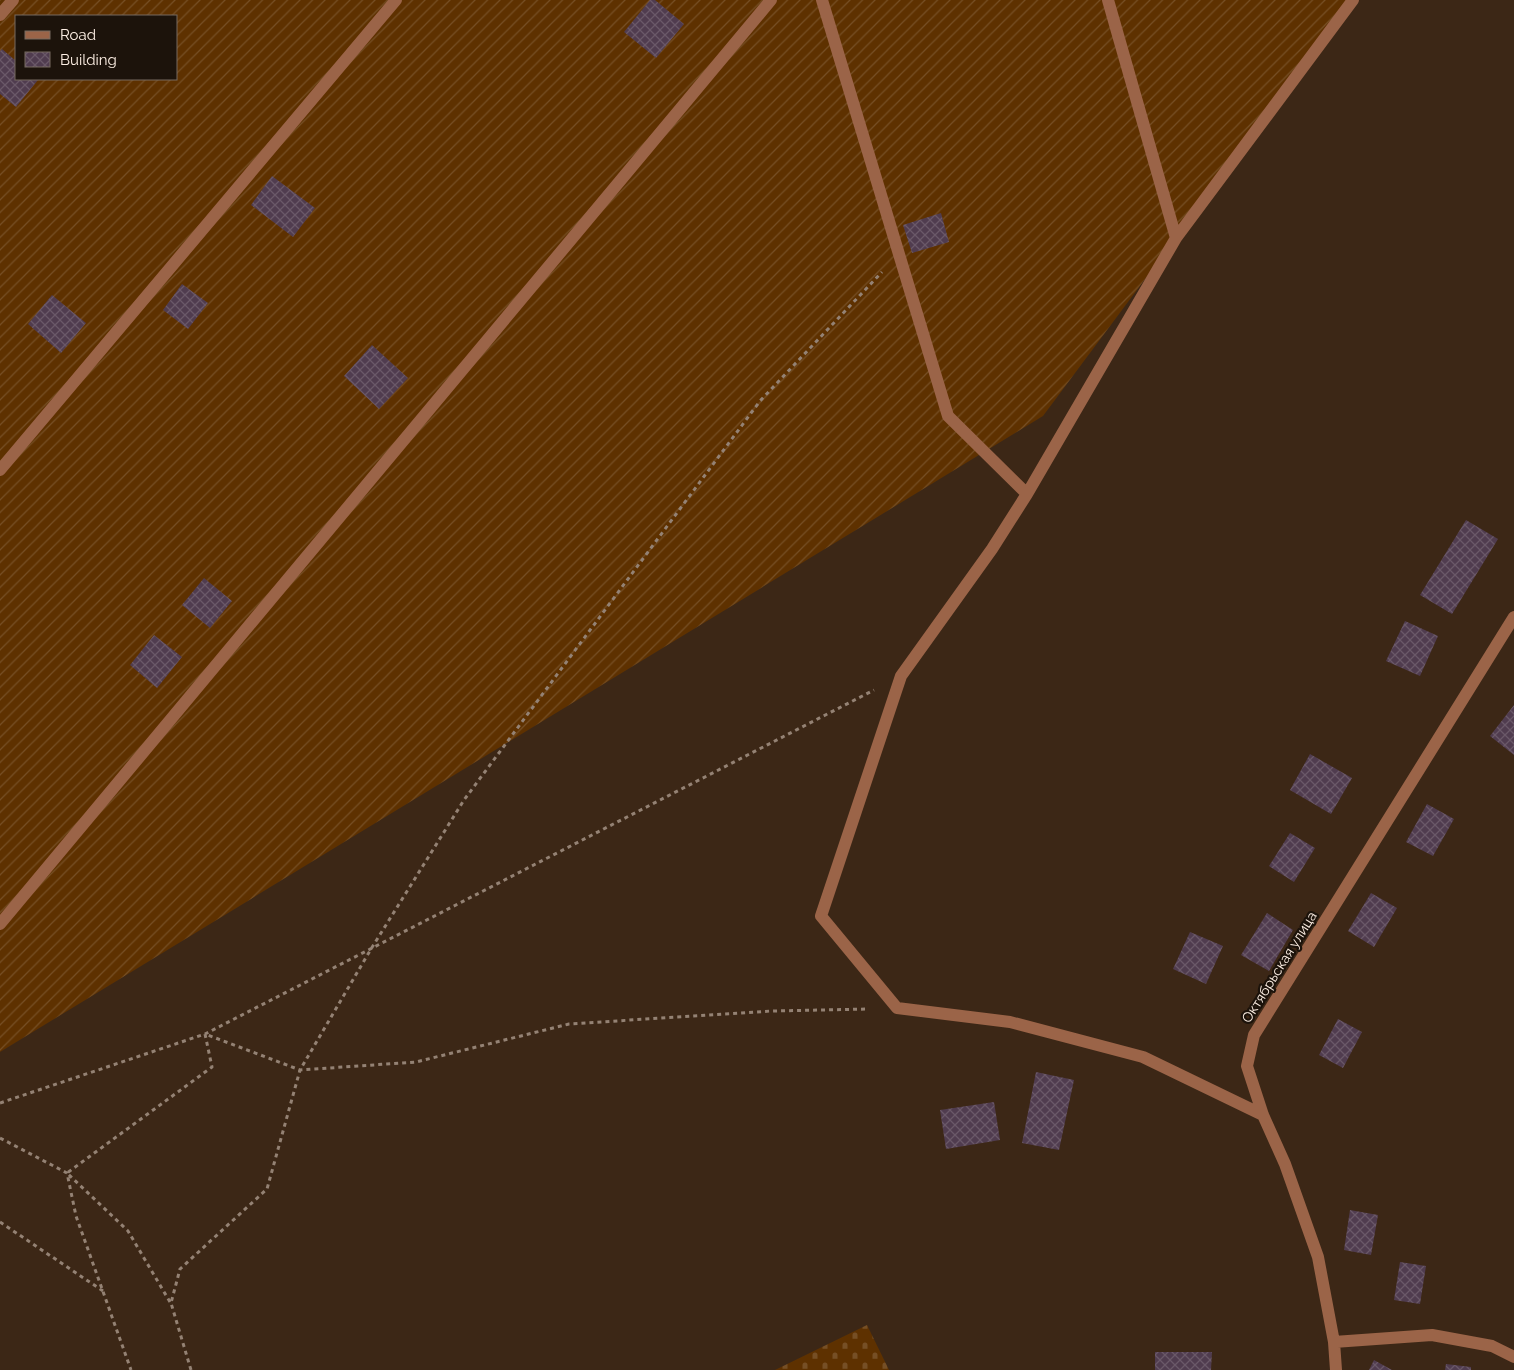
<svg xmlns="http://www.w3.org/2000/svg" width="1514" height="1370" font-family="Raleway,sans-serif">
	<defs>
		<pattern id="cemetery-stones" width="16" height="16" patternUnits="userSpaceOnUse" patternTransform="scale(1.25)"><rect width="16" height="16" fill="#5e3100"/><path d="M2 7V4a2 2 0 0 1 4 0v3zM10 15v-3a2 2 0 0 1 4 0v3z" fill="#764f25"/></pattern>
		<pattern id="garden-furrows" width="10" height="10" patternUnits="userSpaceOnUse" patternTransform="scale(1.25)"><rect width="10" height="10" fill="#5e3100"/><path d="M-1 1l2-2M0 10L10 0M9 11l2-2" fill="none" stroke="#764f25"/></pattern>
		<pattern id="building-cross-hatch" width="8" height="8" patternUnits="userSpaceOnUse" patternTransform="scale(1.25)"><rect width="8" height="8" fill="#503c4f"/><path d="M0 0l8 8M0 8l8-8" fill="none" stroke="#6a5868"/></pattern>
	</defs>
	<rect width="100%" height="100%" fill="#3c2716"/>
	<path fill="url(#cemetery-stones)" d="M 867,1325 L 889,1370 L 775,1370 Z"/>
	<path fill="url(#garden-furrows)" fill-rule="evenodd" d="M 0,0 L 1353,0 L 1043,416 L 0,1052 ZM 16,16 L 176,16 L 176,79 L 16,79 Z"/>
	<path fill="url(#building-cross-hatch)" d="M 650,0 L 655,0 L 684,24 L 656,58 L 624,32 Z
		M 2,49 L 16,61 L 16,79 L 38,80 L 16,107 L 0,94 L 0,51 Z
		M 272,176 L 315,208 L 293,237 L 251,205 Z
		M 941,213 L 949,242 L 912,253 L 903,225 Z
		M 182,284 L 208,303 L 188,329 L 163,310 Z
		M 52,295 L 86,323 L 61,353 L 28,324 Z
		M 372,345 L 408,378 L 379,409 L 344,376 Z
		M 1466,520 L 1498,539 L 1452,614 L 1420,595 Z
		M 204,578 L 232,601 L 210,628 L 182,605 Z
		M 1405,621 L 1438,636 L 1420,676 L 1386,661 Z
		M 154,635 L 182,657 L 157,688 L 130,665 Z
		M 1514,705 L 1514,755 L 1490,736 Z
		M 1310,754 L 1352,778 L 1331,814 L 1290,790 Z
		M 1427,804 L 1454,819 L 1433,856 L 1406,842 Z
		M 1290,833 L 1315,848 L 1294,882 L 1269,866 Z
		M 1371,893 L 1397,908 L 1374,947 L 1348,931 Z
		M 1267,913 L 1293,930 L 1269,971 L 1241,955 Z
		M 1190,932 L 1223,946 L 1206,984 L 1173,969 Z
		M 1338,1019 L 1362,1032 L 1343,1068 L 1319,1055 Z
		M 1036,1072 L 1074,1080 L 1059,1150 L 1022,1143 Z
		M 994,1102 L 1000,1140 L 946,1149 L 940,1110 Z
		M 1350,1210 L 1378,1215 L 1371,1255 L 1344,1250 Z
		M 1400,1262 L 1426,1266 L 1420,1304 L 1394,1300 Z
		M 1155,1352 L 1212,1352 L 1211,1370 L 1155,1370 Z
		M 1374,1360 L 1392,1370 L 1369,1370 Z
		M 1446,1364 L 1471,1367 L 1471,1370 L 1445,1370 Z"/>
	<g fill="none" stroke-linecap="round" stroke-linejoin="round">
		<path stroke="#948274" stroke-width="3" stroke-dasharray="4 4" stroke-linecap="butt" d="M 0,1103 L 205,1034 L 874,690
			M 0,1138 L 67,1173 L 76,1216 L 131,1370
			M 0,1222 L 103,1291
			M 170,1302 L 128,1231 L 67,1173 L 212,1067 L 205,1034 L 300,1070 L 416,1062 L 569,1024 L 771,1011 L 869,1009
			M 191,1370 L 171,1303 L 180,1269 L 267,1189 L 300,1070 L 371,949 L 464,800 L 760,401 L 882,272"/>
		<path stroke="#9b6448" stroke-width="12" d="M 822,0 L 948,416 L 1027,494
			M 1108,0 L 1176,238
			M 0,15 L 13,0
			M 0,470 L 396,0
			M 0,924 L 771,0
			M 1263,1115 L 1143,1057 L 1010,1022 L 897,1008 L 821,916 L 901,676 L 992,549 L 1027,494 L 1176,238 L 1353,0
			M 1334,1342 L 1432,1335 L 1492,1346 L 1514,1357
			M 1336,1370 L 1334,1342 L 1318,1257 L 1285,1164 L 1263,1115 L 1247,1066 L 1254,1035 L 1514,617"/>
	</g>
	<g text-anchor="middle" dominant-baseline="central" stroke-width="4.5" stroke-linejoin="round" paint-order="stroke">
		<g font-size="14" fill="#fceee3" stroke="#1c130b">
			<text transform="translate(1279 967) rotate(-58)">Октябрьская улица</text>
		</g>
	</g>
	<rect x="15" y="15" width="162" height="65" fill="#1c130b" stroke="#766b61"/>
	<rect x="25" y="31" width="25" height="8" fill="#9b6448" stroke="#766b61"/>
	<text x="60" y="40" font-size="15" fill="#fceee3">Road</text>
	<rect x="25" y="52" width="25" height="15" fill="url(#building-cross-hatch)" stroke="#766b61"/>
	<text x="60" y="65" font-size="15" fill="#fceee3">Building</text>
</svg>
